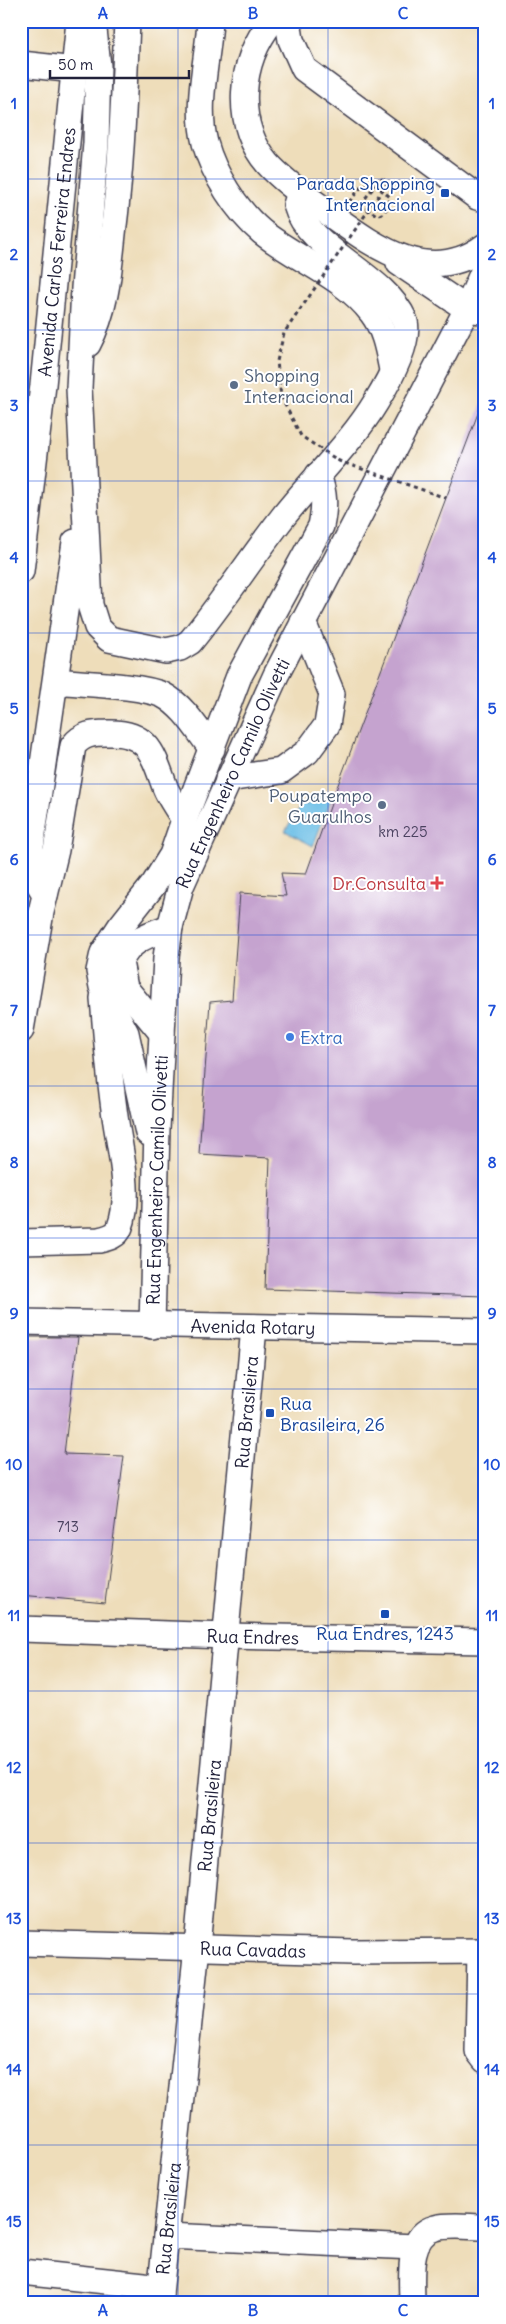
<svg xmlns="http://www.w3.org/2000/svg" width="506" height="2324" font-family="Delius,sans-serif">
	<rect width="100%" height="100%" fill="#fff"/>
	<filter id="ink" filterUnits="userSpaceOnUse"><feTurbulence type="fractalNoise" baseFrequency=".02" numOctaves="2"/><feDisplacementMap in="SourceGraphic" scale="10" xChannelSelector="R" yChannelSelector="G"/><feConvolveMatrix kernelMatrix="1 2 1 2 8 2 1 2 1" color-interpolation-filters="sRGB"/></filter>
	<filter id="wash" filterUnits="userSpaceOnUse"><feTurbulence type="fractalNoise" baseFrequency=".0096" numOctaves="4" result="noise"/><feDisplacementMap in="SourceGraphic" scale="20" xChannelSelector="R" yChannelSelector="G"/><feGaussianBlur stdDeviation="1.12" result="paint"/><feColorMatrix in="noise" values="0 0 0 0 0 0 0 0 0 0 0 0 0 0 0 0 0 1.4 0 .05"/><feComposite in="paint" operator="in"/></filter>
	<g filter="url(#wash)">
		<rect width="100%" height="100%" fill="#eeddba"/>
		<path fill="#6abee6" stroke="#467090" d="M 334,792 L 313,846 L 285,831 L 302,803 L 308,805 L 310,800 Z"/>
		<g id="blocks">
			<path fill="#c5a3cf" d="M 483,400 L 485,1296 L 265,1289 L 270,1158 L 199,1154 L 210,1002 L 232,1000 L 240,893 L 286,896 L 281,873 L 306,874 L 336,790 Z
				M 29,1337 L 78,1337 L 64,1454 L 124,1456 L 105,1603 L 21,1595 L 21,1422 Z"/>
		</g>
	</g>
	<g filter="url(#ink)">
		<use href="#blocks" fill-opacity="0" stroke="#413e4e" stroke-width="1"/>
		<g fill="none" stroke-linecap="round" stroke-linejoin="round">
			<g stroke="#413e4e" stroke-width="28">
				<g id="minor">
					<path d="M 93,21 L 98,66 L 96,143 L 84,288 L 79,388 L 90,605 L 97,627 L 109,639 L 166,651 L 180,648 L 190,642 C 223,602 251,558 283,517 C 312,480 352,442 376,402 C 387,384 413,339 404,319 C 384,274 308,250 296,205 L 300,192"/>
					<path d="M 210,21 C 208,60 195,104 205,143 C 214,175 236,210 262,232 C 297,260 344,276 372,313 C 385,330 388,350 392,370"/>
					<path d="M 272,21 C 239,62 233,123 268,164 C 286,184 310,199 331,215 C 377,248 430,287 485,246"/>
					<path d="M 288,21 L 291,40 L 304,69 L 477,197 L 485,199"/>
					<path d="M 21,64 L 75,70"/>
					<path d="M 399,263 L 467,309 L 482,311"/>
					<path d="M 88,344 C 106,310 109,272 113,234 C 122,163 124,92 127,21"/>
					<path id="s1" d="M 21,571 L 43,385 L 79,21"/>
					<path d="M 56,681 C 83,684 140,685 163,695 C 184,706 198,731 212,749"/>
					<path d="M 228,779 L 281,771 L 307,752 L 327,725 L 332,694 L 303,622"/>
					<path d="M 184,820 L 239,676 L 321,526 C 325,507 325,494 318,475"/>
					<path d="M 45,894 L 37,881 L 31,847 L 75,542"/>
					<path d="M 21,1030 L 41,912 L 56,850 L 73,746 C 82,734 93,733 107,733 C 148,731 153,754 165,787 C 169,798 178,809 184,820 L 172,855 L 154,884 L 120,927 L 103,953 L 99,971 L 102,987 L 126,1033 L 148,1133"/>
					<path d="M 162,1033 L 125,988 L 120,962 C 130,940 147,935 170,927"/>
					<path d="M 21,1242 L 99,1240 C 108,1238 117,1236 120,1227 C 133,1193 118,1144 114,1109 C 109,1072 106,1035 103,998"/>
					<path id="s2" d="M 21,1322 L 485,1331"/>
					<path id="s3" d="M 152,1326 L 157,1129 L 166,958 L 170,927 L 181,886 L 276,675 L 467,309 L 485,267"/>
					<path id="s4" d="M 21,1629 L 227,1636 L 485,1641"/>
					<path id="s5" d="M 21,1943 L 353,1952 L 485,1951"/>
					<path d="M 480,1951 L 478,2051 L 485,2060"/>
					<path d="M 166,2236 L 415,2247"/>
					<path d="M 21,2272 L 144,2285 L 160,2294"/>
					<path id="s6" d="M 159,2303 L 197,1947 L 254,1327"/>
					<path d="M 412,2303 C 412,2280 406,2235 435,2228 C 450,2224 469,2227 485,2227"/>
				</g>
			</g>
			<path stroke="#413e4e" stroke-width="3" stroke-dasharray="4 4" stroke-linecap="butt" d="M 349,202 L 362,186 L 376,185 L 390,197 L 385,212 L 378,216 L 362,205 C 367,194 373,188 382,179 L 388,182"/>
			<use href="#minor" stroke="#fff" stroke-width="25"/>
			<path stroke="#413e4e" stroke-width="3" stroke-dasharray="4 4" stroke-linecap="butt" d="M 388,182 L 284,333 L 277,361 L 281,397 L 301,436 L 339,461 L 446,498"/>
		</g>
	</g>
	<path fill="none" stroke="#1d4ed8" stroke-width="1" stroke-opacity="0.55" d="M 178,21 L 178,2303M 328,21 L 328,2303M 21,179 L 485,179M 21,330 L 485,330M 21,481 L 485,481M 21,633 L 485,633M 21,784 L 485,784M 21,935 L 485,935M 21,1086 L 485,1086M 21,1238 L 485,1238M 21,1389 L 485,1389M 21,1540 L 485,1540M 21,1691 L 485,1691M 21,1843 L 485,1843M 21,1994 L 485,1994M 21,2145 L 485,2145"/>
	<g fill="#1a4fb4" stroke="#fff" stroke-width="2">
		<rect x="440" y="188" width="10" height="10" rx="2.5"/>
		<rect x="265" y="1408" width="10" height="10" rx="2.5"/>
		<rect x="380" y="1609" width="10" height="10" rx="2.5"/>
	</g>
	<g fill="#5c6f8a" stroke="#fff" stroke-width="2">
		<circle cx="234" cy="385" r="5"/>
		<circle cx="382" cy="805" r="5"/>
	</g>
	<path fill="#e0444e" stroke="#fff" stroke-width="2" d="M434.5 875.5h5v5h5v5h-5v5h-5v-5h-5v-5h5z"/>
	<circle fill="#3f7fe0" stroke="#fff" stroke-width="2" cx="290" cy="1037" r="5"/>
	<g text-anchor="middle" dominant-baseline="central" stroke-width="4" stroke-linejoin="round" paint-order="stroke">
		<g font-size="15" fill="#4b4260">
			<text x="403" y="831">km 225</text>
			<text x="68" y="1526">713</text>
		</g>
		<g font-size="18" fill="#164399" stroke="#fff" text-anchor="end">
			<text x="435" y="183">Parada Shopping<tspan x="435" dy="21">Internacional</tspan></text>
			<text x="280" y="1403" text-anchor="start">Rua<tspan x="280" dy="21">Brasileira, 26</tspan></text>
			<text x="385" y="1633" text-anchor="middle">Rua Endres, 1243</text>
		</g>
		<g font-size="18" fill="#22223b" stroke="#fff">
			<text stroke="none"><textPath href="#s1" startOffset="321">Avenida Carlos Ferreira Endres</textPath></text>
			<text stroke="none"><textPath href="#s3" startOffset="566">Rua Engenheiro Camilo Olivetti</textPath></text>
			<text stroke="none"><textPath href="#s3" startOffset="146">Rua Engenheiro Camilo Olivetti</textPath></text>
			<text stroke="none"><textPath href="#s2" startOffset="232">Avenida Rotary</textPath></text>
			<text stroke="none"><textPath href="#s6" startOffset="895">Rua Brasileira</textPath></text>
			<text stroke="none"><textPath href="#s4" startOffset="232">Rua Endres</textPath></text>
			<text stroke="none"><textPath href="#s6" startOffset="490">Rua Brasileira</textPath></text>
			<text stroke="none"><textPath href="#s5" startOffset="232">Rua Cavadas</textPath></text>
			<text stroke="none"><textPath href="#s6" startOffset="85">Rua Brasileira</textPath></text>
		</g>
		<g font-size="18" fill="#4e5e75" stroke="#fff" text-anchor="start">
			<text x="244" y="375">Shopping<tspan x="244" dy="21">Internacional</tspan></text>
			<text x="372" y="795" text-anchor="end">Poupatempo<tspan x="372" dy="21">Guarulhos</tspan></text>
		</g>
		<g font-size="18" fill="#be3a42" stroke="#fff" text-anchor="end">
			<text x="426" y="883">Dr.Consulta</text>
		</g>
		<g font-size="18" fill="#366cbe" stroke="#fff" text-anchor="start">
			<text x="300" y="1037">Extra</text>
		</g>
	</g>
	<rect width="506" height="2324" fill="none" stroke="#fff" stroke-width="55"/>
	<path d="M50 70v8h139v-8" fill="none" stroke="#22223b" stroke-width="2.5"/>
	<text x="58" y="70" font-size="15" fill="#22223b" stroke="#ffffff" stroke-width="4" paint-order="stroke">50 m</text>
	<rect x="28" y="28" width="450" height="2268" fill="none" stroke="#1d4ed8" stroke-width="2"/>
	<g font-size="16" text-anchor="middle" font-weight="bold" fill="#1d4ed8">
		<text x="103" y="19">A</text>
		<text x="253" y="19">B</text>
		<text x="403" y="19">C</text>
		<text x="14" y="109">1</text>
		<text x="492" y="109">1</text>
		<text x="14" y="260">2</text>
		<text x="492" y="260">2</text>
		<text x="14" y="411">3</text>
		<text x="492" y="411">3</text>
		<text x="14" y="563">4</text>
		<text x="492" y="563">4</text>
		<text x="14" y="714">5</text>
		<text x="492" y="714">5</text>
		<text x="14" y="865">6</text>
		<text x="492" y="865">6</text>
		<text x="14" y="1016">7</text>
		<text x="492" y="1016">7</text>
		<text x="14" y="1168">8</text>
		<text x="492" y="1168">8</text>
		<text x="14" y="1319">9</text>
		<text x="492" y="1319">9</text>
		<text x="14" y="1470">10</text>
		<text x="492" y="1470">10</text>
		<text x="14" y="1621">11</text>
		<text x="492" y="1621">11</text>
		<text x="14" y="1773">12</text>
		<text x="492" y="1773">12</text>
		<text x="14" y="1924">13</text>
		<text x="492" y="1924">13</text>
		<text x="14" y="2075">14</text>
		<text x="492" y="2075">14</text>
		<text x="14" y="2227">15</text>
		<text x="492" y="2227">15</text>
		<text x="103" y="2316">A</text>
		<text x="253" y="2316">B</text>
		<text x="403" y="2316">C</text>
	</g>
</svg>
